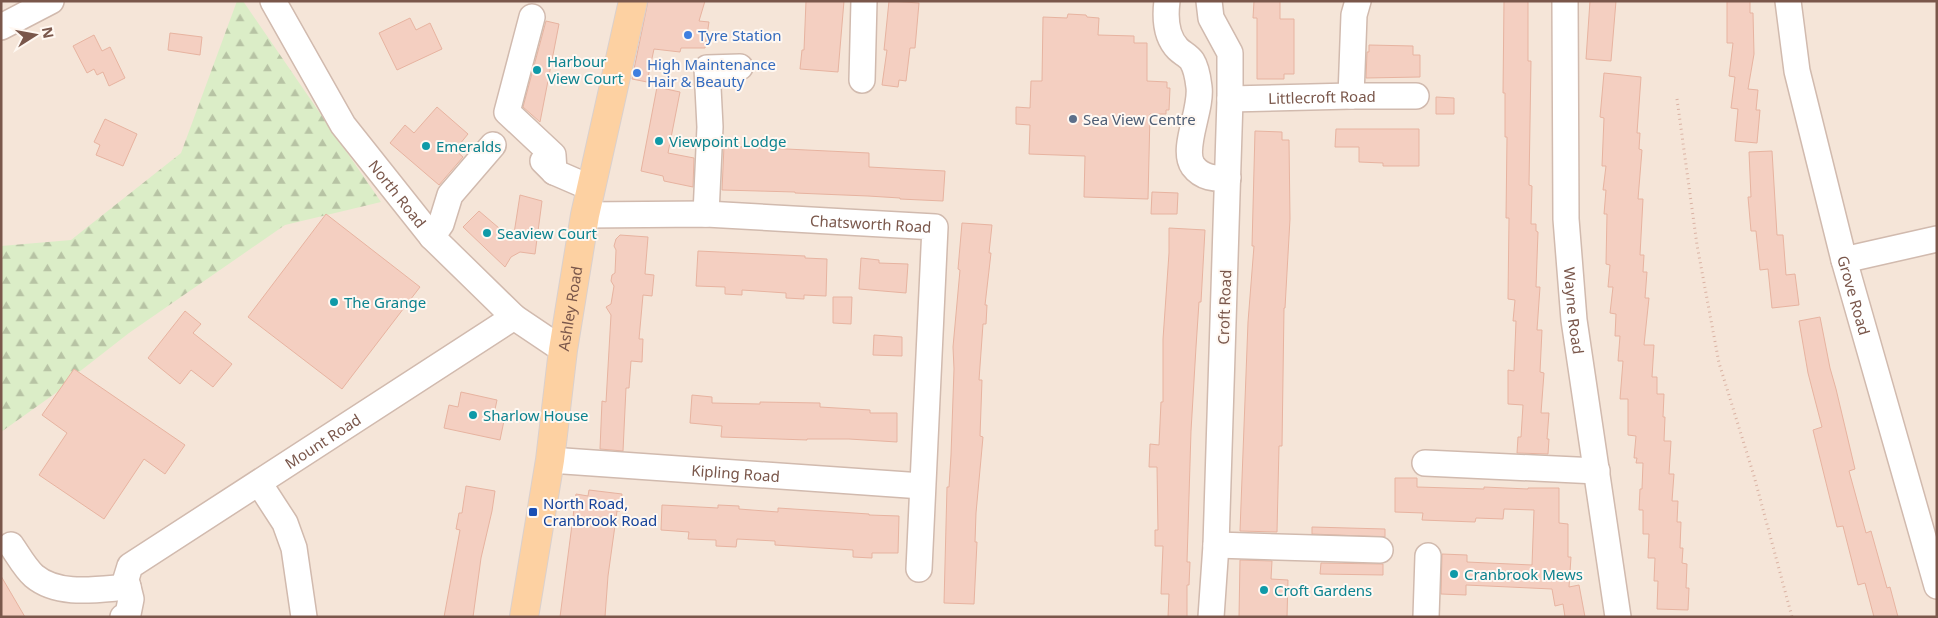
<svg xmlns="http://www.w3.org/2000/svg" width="1938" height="618" font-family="'Noto Sans',sans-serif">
	<defs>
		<pattern id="forest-firs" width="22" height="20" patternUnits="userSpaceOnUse" patternTransform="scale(1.25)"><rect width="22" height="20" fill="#dbedc7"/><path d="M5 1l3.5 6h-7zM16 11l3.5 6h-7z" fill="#b7c3a4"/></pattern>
	</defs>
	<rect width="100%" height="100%" fill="#fdf4ea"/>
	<path fill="#f5e5d8" d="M 1,1 L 1937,1 L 1937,617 L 1,617 Z"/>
	<path fill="url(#forest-firs)" d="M 237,1 L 243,1 L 381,202 L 285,225 L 129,333 L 79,372 L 74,369 L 60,390 L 1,432 L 1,246 L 71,240 L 181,153 Z"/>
	<path fill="#f4cfc1" stroke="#e7b3a0" d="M 648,1 L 705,1 L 699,21 L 709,22 L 705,48 L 681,48 L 680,52 L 654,49 L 647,82 L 632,79 Z
		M 806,1 L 844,1 L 838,72 L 800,69 L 802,50 L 804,50 Z
		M 889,1 L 919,3 L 915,48 L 910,48 L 906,81 L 899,80 L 898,87 L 882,85 L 887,50 L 884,50 Z
		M 1254,1 L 1280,1 L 1280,19 L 1294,19 L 1294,74 L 1284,74 L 1284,79 L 1257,79 L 1257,18 L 1253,18 Z
		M 1504,1 L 1528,1 L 1528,61 L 1531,61 L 1529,185 L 1532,186 L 1531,224 L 1536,224 L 1536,231 L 1538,232 L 1536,287 L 1540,287 L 1537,330 L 1542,330 L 1540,372 L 1544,373 L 1541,413 L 1549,413 L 1547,439 L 1549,439 L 1548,454 L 1517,453 L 1518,437 L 1521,437 L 1523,405 L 1508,404 L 1508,370 L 1514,371 L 1516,321 L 1513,321 L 1515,300 L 1508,299 L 1509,218 L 1506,218 L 1507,137 L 1505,137 L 1505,93 L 1503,93 Z
		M 1590,1 L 1616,1 L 1611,61 L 1586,59 Z
		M 1727,1 L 1750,1 L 1750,13 L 1753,13 L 1754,54 L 1748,89 L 1758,90 L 1756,110 L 1760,110 L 1757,143 L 1735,141 L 1738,109 L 1731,108 L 1735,77 L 1729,76 L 1733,43 L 1727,43 Z
		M 1068,14 L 1086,15 L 1087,17 L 1099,18 L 1098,35 L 1134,36 L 1134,43 L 1147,43 L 1147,81 L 1167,82 L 1167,88 L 1170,88 L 1169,110 L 1166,110 L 1166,114 L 1150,114 L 1148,199 L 1084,197 L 1085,156 L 1029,154 L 1030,125 L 1016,124 L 1016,107 L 1030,108 L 1031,81 L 1042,81 L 1043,17 L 1067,18 Z
		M 410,18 L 416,30 L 430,23 L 442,49 L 397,70 L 379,33 Z
		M 546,21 L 559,24 L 540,122 L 523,107 Z
		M 170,33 L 202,37 L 200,55 L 168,50 Z
		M 94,35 L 102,51 L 110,47 L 125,78 L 109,86 L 103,72 L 97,75 L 94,69 L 87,73 L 73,46 Z
		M 1369,45 L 1413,46 L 1413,55 L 1420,55 L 1420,77 L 1366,78 L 1367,52 L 1369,52 Z
		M 1604,73 L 1641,77 L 1637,133 L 1640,133 L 1639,149 L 1642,150 L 1638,199 L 1643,199 L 1640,255 L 1644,255 L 1643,272 L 1647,272 L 1645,298 L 1649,298 L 1644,345 L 1654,345 L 1652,377 L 1657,377 L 1657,394 L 1664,394 L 1663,417 L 1665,417 L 1664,441 L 1671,441 L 1669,474 L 1674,474 L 1672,501 L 1678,501 L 1677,522 L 1681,522 L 1680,548 L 1683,548 L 1682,563 L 1687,564 L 1686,588 L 1689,588 L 1688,610 L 1657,609 L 1658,581 L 1654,581 L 1655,558 L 1648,558 L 1649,534 L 1643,534 L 1643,510 L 1639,510 L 1640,489 L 1642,489 L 1643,463 L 1636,463 L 1637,458 L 1634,458 L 1636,436 L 1628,435 L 1628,399 L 1620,399 L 1623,361 L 1618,361 L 1620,336 L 1615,336 L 1616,314 L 1610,313 L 1613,287 L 1608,287 L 1610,265 L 1606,264 L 1607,214 L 1604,214 L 1606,190 L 1603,190 L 1606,166 L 1602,166 L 1604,118 L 1600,117 Z
		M 657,87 L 680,92 L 668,153 L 694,158 L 693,187 L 664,181 L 663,176 L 641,171 Z
		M 1436,97 L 1454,98 L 1454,114 L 1436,114 Z
		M 437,107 L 468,134 L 455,150 L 463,157 L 439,185 L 390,143 L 405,125 L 414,133 Z
		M 105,119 L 137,134 L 123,166 L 96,155 L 100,145 L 94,142 Z
		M 1336,129 L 1419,129 L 1419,166 L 1383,166 L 1383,163 L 1359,162 L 1359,147 L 1335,147 Z
		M 1255,131 L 1282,132 L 1282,140 L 1289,140 L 1290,219 L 1285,308 L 1284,308 L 1282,446 L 1279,446 L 1277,532 L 1240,531 L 1248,322 L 1254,246 L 1252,246 Z
		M 724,146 L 869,153 L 869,167 L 945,171 L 943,201 L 900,199 L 900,198 L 868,196 L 795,193 L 795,192 L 722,190 Z
		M 1772,151 L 1777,235 L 1783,235 L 1786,275 L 1795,274 L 1799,305 L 1772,308 L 1768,269 L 1760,270 L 1756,231 L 1751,231 L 1748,197 L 1751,197 L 1749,152 Z
		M 1152,192 L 1178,193 L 1177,214 L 1151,214 Z
		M 520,195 L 542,201 L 535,254 L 520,252 L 511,257 L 505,267 L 463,227 L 479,211 L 513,240 Z
		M 326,214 L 420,287 L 342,389 L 248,317 Z
		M 962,223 L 992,225 L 989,253 L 991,253 L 985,305 L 987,305 L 986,324 L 983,324 L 979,380 L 982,380 L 980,436 L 983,437 L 976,513 L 975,542 L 977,542 L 974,604 L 944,603 L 947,487 L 949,487 L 951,455 L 954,369 L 953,347 L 960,270 L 958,269 Z
		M 1169,228 L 1205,230 L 1201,302 L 1199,302 L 1196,347 L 1191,431 L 1187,562 L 1190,562 L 1189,585 L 1187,585 L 1187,617 L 1168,617 L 1169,594 L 1161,594 L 1163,546 L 1155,546 L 1155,530 L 1158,530 L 1157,467 L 1149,467 L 1150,444 L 1159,445 L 1161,402 L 1163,402 L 1163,339 L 1169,253 Z
		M 620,235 L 648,237 L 645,274 L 654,275 L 652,296 L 643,295 L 639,339 L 643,339 L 642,362 L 631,361 L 629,388 L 626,388 L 623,451 L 600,449 L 602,401 L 606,402 L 611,315 L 606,307 L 611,304 L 614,286 L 611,281 L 612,275 L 615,273 L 616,250 L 614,246 L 616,239 Z
		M 698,251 L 805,256 L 805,258 L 827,259 L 826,296 L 804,295 L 804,299 L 786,298 L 786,293 L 742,290 L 742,295 L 725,294 L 725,287 L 696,286 Z
		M 861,258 L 879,260 L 879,263 L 908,264 L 906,293 L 859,289 Z
		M 833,297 L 852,297 L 851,324 L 833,323 Z
		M 185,311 L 201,324 L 193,333 L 232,364 L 213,387 L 191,370 L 180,384 L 148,358 Z
		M 1820,317 L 1830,368 L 1836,389 L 1855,469 L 1849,471 L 1866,533 L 1871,531 L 1887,588 L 1890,587 L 1898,617 L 1874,617 L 1865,583 L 1858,585 L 1843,526 L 1837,527 L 1813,430 L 1822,427 L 1808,373 L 1799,321 Z
		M 874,335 L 902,337 L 902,356 L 873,355 Z
		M 74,369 L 185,445 L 165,474 L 144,459 L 104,519 L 39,475 L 67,433 L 42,415 Z
		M 461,392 L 497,400 L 494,414 L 505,416 L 500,440 L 444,428 L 449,405 L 458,407 Z
		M 692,395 L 712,397 L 712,403 L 760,404 L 760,402 L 820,403 L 820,407 L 870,410 L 870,413 L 897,413 L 897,442 L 849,439 L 807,439 L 807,440 L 721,437 L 722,426 L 690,423 Z
		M 1395,478 L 1417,478 L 1417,487 L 1484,489 L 1484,487 L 1528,489 L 1528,488 L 1559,488 L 1559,523 L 1568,524 L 1568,557 L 1571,557 L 1569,587 L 1579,585 L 1585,617 L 1565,617 L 1563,604 L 1555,606 L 1552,589 L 1466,585 L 1466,595 L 1441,594 L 1442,554 L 1467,555 L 1467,562 L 1532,565 L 1534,510 L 1504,509 L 1503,519 L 1476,518 L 1475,522 L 1422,520 L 1423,513 L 1395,512 Z
		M 466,486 L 495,491 L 492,511 L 481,558 L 473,617 L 444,617 L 460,530 L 456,529 L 459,513 L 462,513 Z
		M 589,490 L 622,494 L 620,511 L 617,511 L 608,576 L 605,617 L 560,617 L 576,494 L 588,496 Z
		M 662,505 L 718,508 L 718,505 L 739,506 L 739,509 L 778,512 L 778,508 L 869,514 L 869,515 L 899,516 L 898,553 L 872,553 L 872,558 L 853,557 L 853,550 L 775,545 L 775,541 L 737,539 L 736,547 L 716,546 L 716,540 L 688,539 L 689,532 L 661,530 Z
		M 1312,527 L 1385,529 L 1385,537 L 1312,534 Z
		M 1240,560 L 1272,561 L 1271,579 L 1288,580 L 1287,617 L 1239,617 Z
		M 1321,563 L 1383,564 L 1383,575 L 1320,574 Z
		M 1,576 L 25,617 L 1,617 Z"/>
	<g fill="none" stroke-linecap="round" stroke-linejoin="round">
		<g stroke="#d1baae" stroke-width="28">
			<g id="minor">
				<path id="s1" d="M 273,1 L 343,125 L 432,237 L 514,317 L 563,350"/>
				<path d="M 1167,1 C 1165,17 1166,37 1178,49 C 1182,53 1189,56 1192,61 C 1197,69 1198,79 1199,87 C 1202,110 1181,149 1193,166 C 1202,178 1215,179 1228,178"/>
				<path d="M 1209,1 L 1211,18 L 1230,53 L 1230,99 L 1216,545 L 1211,617"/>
				<path id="s2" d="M 1565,1 L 1566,219 L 1574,320 L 1618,617"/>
				<path id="s3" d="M 1788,1 L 1797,71 L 1844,260 L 1937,586"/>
				<path d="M 532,17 L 507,112 L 553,155 L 554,172"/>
				<path d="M 1,27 L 51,1"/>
				<path d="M 862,80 L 864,1"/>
				<path d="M 1351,96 L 1354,15 L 1358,1"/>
				<path id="s4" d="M 1230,99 L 1351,96 L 1416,96"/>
				<path d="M 543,161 L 554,172 L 591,188"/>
				<path d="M 706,214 L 710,127 L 707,68 L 740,67"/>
				<path id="s5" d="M 585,215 L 706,214 L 935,227 L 919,569"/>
				<path d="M 432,237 L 441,224 L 450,195 L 493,145"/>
				<path d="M 1844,260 L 1937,239"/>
				<path id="s6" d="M 550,460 L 922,486"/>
				<path d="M 1425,463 L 1597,471"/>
				<path d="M 259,483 L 285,523 L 294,548 L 304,617"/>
				<path d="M 11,545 C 18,555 25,568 34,576 C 59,597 99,589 128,587"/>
				<path d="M 1216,545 L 1380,550"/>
				<path id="s7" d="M 123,617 L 128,614 L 131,599 L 126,579 L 130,566 L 514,317"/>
				<path d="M 1426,617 L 1428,556"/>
			</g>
		</g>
		<g stroke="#dad0cd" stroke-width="30">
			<g id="major">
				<path id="s8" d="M 524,617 L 550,460 L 563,350 L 585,215 L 633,1"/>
			</g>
		</g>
		<path stroke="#dab2a3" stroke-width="3" stroke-dasharray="1 4" stroke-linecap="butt" d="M 1677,99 L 1697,245 L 1719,363 L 1754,476 L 1792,617"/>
		<use href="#minor" stroke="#fff" stroke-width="25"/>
		<use href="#major" stroke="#fdd1a2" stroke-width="28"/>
	</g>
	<g fill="#3f7fe0" stroke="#fff8f2" stroke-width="2">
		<circle cx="688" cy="35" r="5"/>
		<circle cx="637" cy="73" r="5"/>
	</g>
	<g fill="#0f9aa8" stroke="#fff8f2" stroke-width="2">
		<circle cx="537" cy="70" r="5"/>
		<circle cx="659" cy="141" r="5"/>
		<circle cx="426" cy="146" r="5"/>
		<circle cx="487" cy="233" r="5"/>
		<circle cx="334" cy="302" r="5"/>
		<circle cx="473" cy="415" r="5"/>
		<circle cx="1454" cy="574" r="5"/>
		<circle cx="1264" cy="590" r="5"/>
	</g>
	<circle fill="#5c6f8a" stroke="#fff8f2" stroke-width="2" cx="1073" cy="119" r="5"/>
	<rect fill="#1a4fb4" stroke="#fff8f2" stroke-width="2" x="528" y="507" width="10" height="10" rx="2.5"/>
	<g text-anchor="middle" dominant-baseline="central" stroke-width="4" stroke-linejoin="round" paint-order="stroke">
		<g font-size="15" fill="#366cbe" stroke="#fff8f2" text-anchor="start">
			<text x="698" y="35">Tyre Station</text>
			<text x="647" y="64">High Maintenance<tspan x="647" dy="17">Hair &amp; Beauty</tspan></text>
		</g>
		<g font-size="15" fill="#0d838f" stroke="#fff8f2" text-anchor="start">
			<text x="547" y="61">Harbour<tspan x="547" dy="17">View Court</tspan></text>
			<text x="669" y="141">Viewpoint Lodge</text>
			<text x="436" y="146">Emeralds</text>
			<text x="497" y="233">Seaview Court</text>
			<text x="344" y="302">The Grange</text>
			<text x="483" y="415">Sharlow House</text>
			<text x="1464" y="574">Cranbrook Mews</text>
			<text x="1274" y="590">Croft Gardens</text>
		</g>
		<g font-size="15" fill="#7a574b" stroke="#fff8f2">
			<text stroke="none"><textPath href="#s4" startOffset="92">Littlecroft Road</textPath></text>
			<text stroke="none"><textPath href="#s1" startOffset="230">North Road</textPath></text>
			<text stroke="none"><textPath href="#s5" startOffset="286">Chatsworth Road</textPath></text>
			<text stroke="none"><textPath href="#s3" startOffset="302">Grove Road</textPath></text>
			<text transform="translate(1224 307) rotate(-88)">Croft Road</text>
			<text stroke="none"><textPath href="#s8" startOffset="312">Ashley Road</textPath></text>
			<text stroke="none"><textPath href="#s2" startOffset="310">Wayne Road</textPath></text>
			<text stroke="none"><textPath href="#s7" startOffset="285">Mount Road</textPath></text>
			<text stroke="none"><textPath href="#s6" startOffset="186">Kipling Road</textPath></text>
		</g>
		<g font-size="15" fill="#4e5e75" stroke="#fff8f2" text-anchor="start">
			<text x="1083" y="119">Sea View Centre</text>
		</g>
		<g font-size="15" fill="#164399" stroke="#fff8f2" text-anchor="start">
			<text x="543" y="503">North Road,<tspan x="543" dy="17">Cranbrook Road</tspan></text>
		</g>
	</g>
	<rect width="1938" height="618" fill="none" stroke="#7a574b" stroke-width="5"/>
	<g transform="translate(35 35) rotate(79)" stroke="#fff8f2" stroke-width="4" paint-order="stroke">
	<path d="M0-4L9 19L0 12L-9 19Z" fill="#7a574b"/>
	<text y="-8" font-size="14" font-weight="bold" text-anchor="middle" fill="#7a574b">N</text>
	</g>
</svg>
